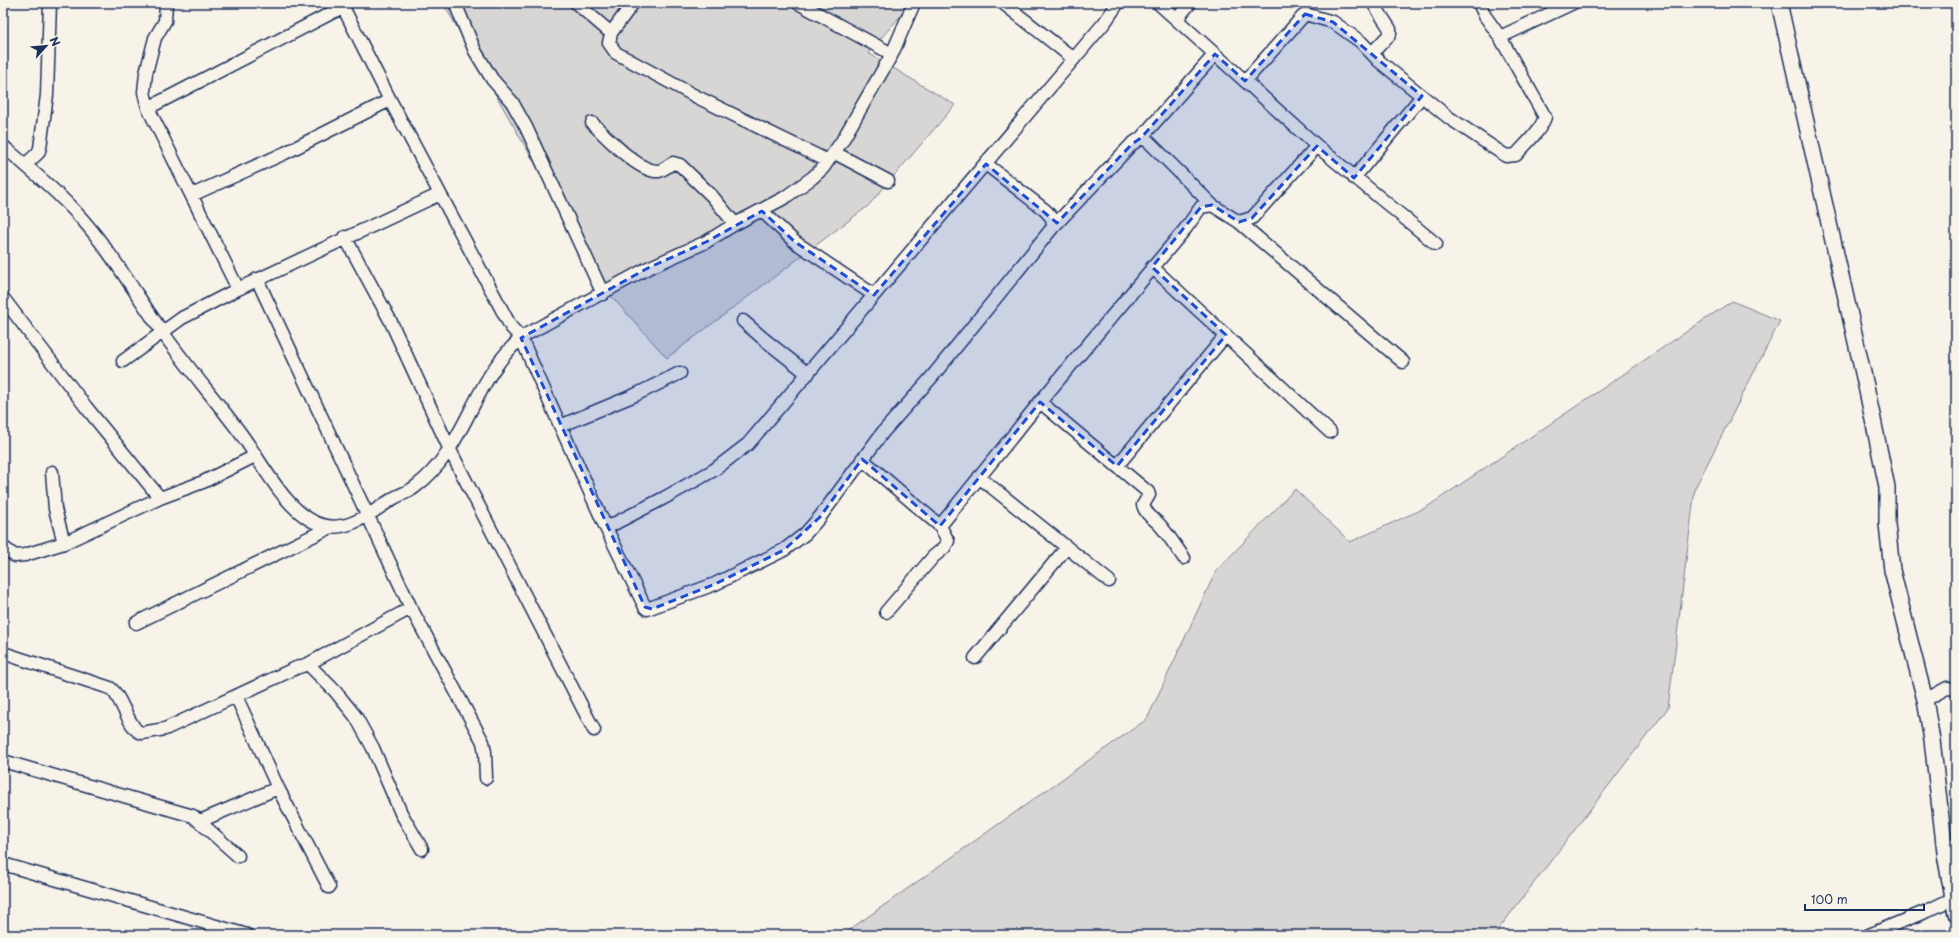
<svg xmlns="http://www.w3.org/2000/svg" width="1959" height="938" font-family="'Playpen Sans',sans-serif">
	<rect width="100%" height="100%" fill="#f7f3e8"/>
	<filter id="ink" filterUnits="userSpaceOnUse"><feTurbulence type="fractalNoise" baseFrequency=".025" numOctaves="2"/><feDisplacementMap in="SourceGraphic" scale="8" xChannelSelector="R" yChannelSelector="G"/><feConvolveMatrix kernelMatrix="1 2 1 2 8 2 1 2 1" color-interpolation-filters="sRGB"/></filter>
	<g filter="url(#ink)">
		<path fill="#d7d6d4" stroke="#798299" d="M 443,3 L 912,3 L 868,53 L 955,105 L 868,206 L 667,358 L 611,296 Z
			M 1732,301 L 1780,321 L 1695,488 L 1668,708 L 1494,935 L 842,935 L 1147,719 L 1216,571 L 1295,489 L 1350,542 L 1427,507 Z"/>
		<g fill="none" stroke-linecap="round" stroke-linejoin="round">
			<g stroke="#1b2f5e" stroke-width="15">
				<path id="minor" d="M 455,3 L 475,51 L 492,79 L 512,102 L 526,127 L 603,294
					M 576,3 L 611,33
					M 633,3 L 611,33 L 609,43 L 616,53 L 697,97 L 828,161
					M 798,3 L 892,54
					M 1003,3 L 1074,59
					M 1158,3 L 1245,81 L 1305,14 L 1333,22 L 1361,42 L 1379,61 L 1448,117 L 1506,156 L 1516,155 C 1526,143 1540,132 1545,117 L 1500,37 L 1573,3
					M 1479,3 L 1485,16 L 1500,37
					M 1177,19 L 1190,3
					M 1372,53 L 1390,34 L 1390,29 L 1373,3
					M 148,108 L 144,92 L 146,73 L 155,38 L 165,21 L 166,3
					M 592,123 C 606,136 639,173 659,171 C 663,170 669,165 673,163 L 680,165 L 712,196 L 735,224
					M 1141,138 L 1215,54
					M 3,146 C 30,169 58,192 82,219 C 112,253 135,293 161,330 C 186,366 215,399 241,434 C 262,462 287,515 322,525 C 349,533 373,511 394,498 C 401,494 409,492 415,487 C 469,447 472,374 527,334 L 648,268 L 706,242 L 735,224 L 784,198 L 812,178 L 823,168 L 842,141 L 892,54 L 914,3
					M 1317,146 L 1436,244
					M 835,153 L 888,181
					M 25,165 L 38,153 L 40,148 L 47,95 L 50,3
					M 1354,178 L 1422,96
					M 192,195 L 285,153 L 390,100
					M 762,211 L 795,242 L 874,295
					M 1239,222 L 1403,362
					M 1053,227 L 1132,144 L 1141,138 L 1148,141 L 1212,205
					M 345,237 L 390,320 L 450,450 L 594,730
					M 1152,267 L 1330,432
					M 257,279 L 411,608 L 483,742 L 485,752 L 486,778
					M 238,289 L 148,108 L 339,9 L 345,11 L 390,100 L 511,327 L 521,338 L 606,528 L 664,498 L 714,470 L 748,444 L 1105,22 L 1118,3
					M 3,298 L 86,407 L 160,498
					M 743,321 L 765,340 L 808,374
					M 123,361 L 182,318 L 238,289 L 440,194
					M 1040,402 L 1148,492 L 1149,495 L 1143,505 C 1146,515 1152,517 1159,524 C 1168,534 1176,547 1184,558
					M 560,426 L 635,395 L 680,373
					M 862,459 L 940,526 L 1040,402 L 1186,228 L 1201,207 L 1212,205 L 1239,222 L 1252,218 L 1317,146 L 1245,81
					M 1117,466 L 1226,335
					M 52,472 L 55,509 L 64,543
					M 979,477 L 1109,581
					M 606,528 L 645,607 L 647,609 L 715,584 L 784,550 L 805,534 L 820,517 L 883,432 L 931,378 L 1053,227 L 1052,218 L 1046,211 L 986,164
					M 3,547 L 15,556 L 25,555 L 64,543 L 160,498 L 203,482 L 249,459 L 255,454
					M 886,612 L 933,557 L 944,548 L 948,541 L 940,526
					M 136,623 L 331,527
					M 3,653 L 110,688 C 122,696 129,731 142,733 L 165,729 L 296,668 L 308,664 L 335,691 L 356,717 L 373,748 L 401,813 L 422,849
					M 975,658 L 1067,547
					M 308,664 L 411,608
					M 236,696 L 278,788
					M 1925,700 L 1947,688 L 1956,689
					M 3,761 L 193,816 L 238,856
					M 200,821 L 278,788 L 329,887
					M 1946,860 L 1956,844
					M 3,864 L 247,935
					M 1869,935 L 1927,911 L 1952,899"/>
			</g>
			<g stroke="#1b2f5e" stroke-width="18">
				<path id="major" d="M 1779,3 L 1866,386 L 1887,487 L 1887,524 L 1892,570 L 1925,700 L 1932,740 L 1946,860 L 1956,914"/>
			</g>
			<use href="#minor" stroke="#f7f3e8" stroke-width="12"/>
			<use href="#major" stroke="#f7f3e8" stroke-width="15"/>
		</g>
	</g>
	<path fill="#1d4ed8" fill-opacity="0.2" stroke="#1d4ed8" stroke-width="3" stroke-dasharray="8 5" stroke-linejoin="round" d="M 1305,14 L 1333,22 L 1422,96 L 1354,178 L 1317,146 L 1252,218 L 1239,222 L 1212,205 L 1201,207 L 1152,267 L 1226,335 L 1117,466 L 1040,402 L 940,526 L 862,459 L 820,517 L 784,550 L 715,584 L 652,609 L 645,607 L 521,338 L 648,268 L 706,242 L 762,211 L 795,242 L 874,295 L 986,164 L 1057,223 L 1132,144 L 1141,138 L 1215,54 L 1245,81 Z"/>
	<rect width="1959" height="938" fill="none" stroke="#f7f3e8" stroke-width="16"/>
	<rect x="8" y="8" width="1943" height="922" fill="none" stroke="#1b2f5e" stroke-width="1.5" filter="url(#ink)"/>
	<g transform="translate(46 46) rotate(63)" stroke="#f7f3e8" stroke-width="3" paint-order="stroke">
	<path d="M0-3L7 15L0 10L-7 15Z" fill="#1b2f5e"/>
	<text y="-6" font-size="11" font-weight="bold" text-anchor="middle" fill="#1b2f5e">N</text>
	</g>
	<path d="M1805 904v6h119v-6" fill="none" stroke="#1b2f5e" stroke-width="2"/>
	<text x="1811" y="904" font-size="12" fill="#1b2f5e" stroke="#f7f3e8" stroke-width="3" paint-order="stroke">100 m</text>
</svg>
